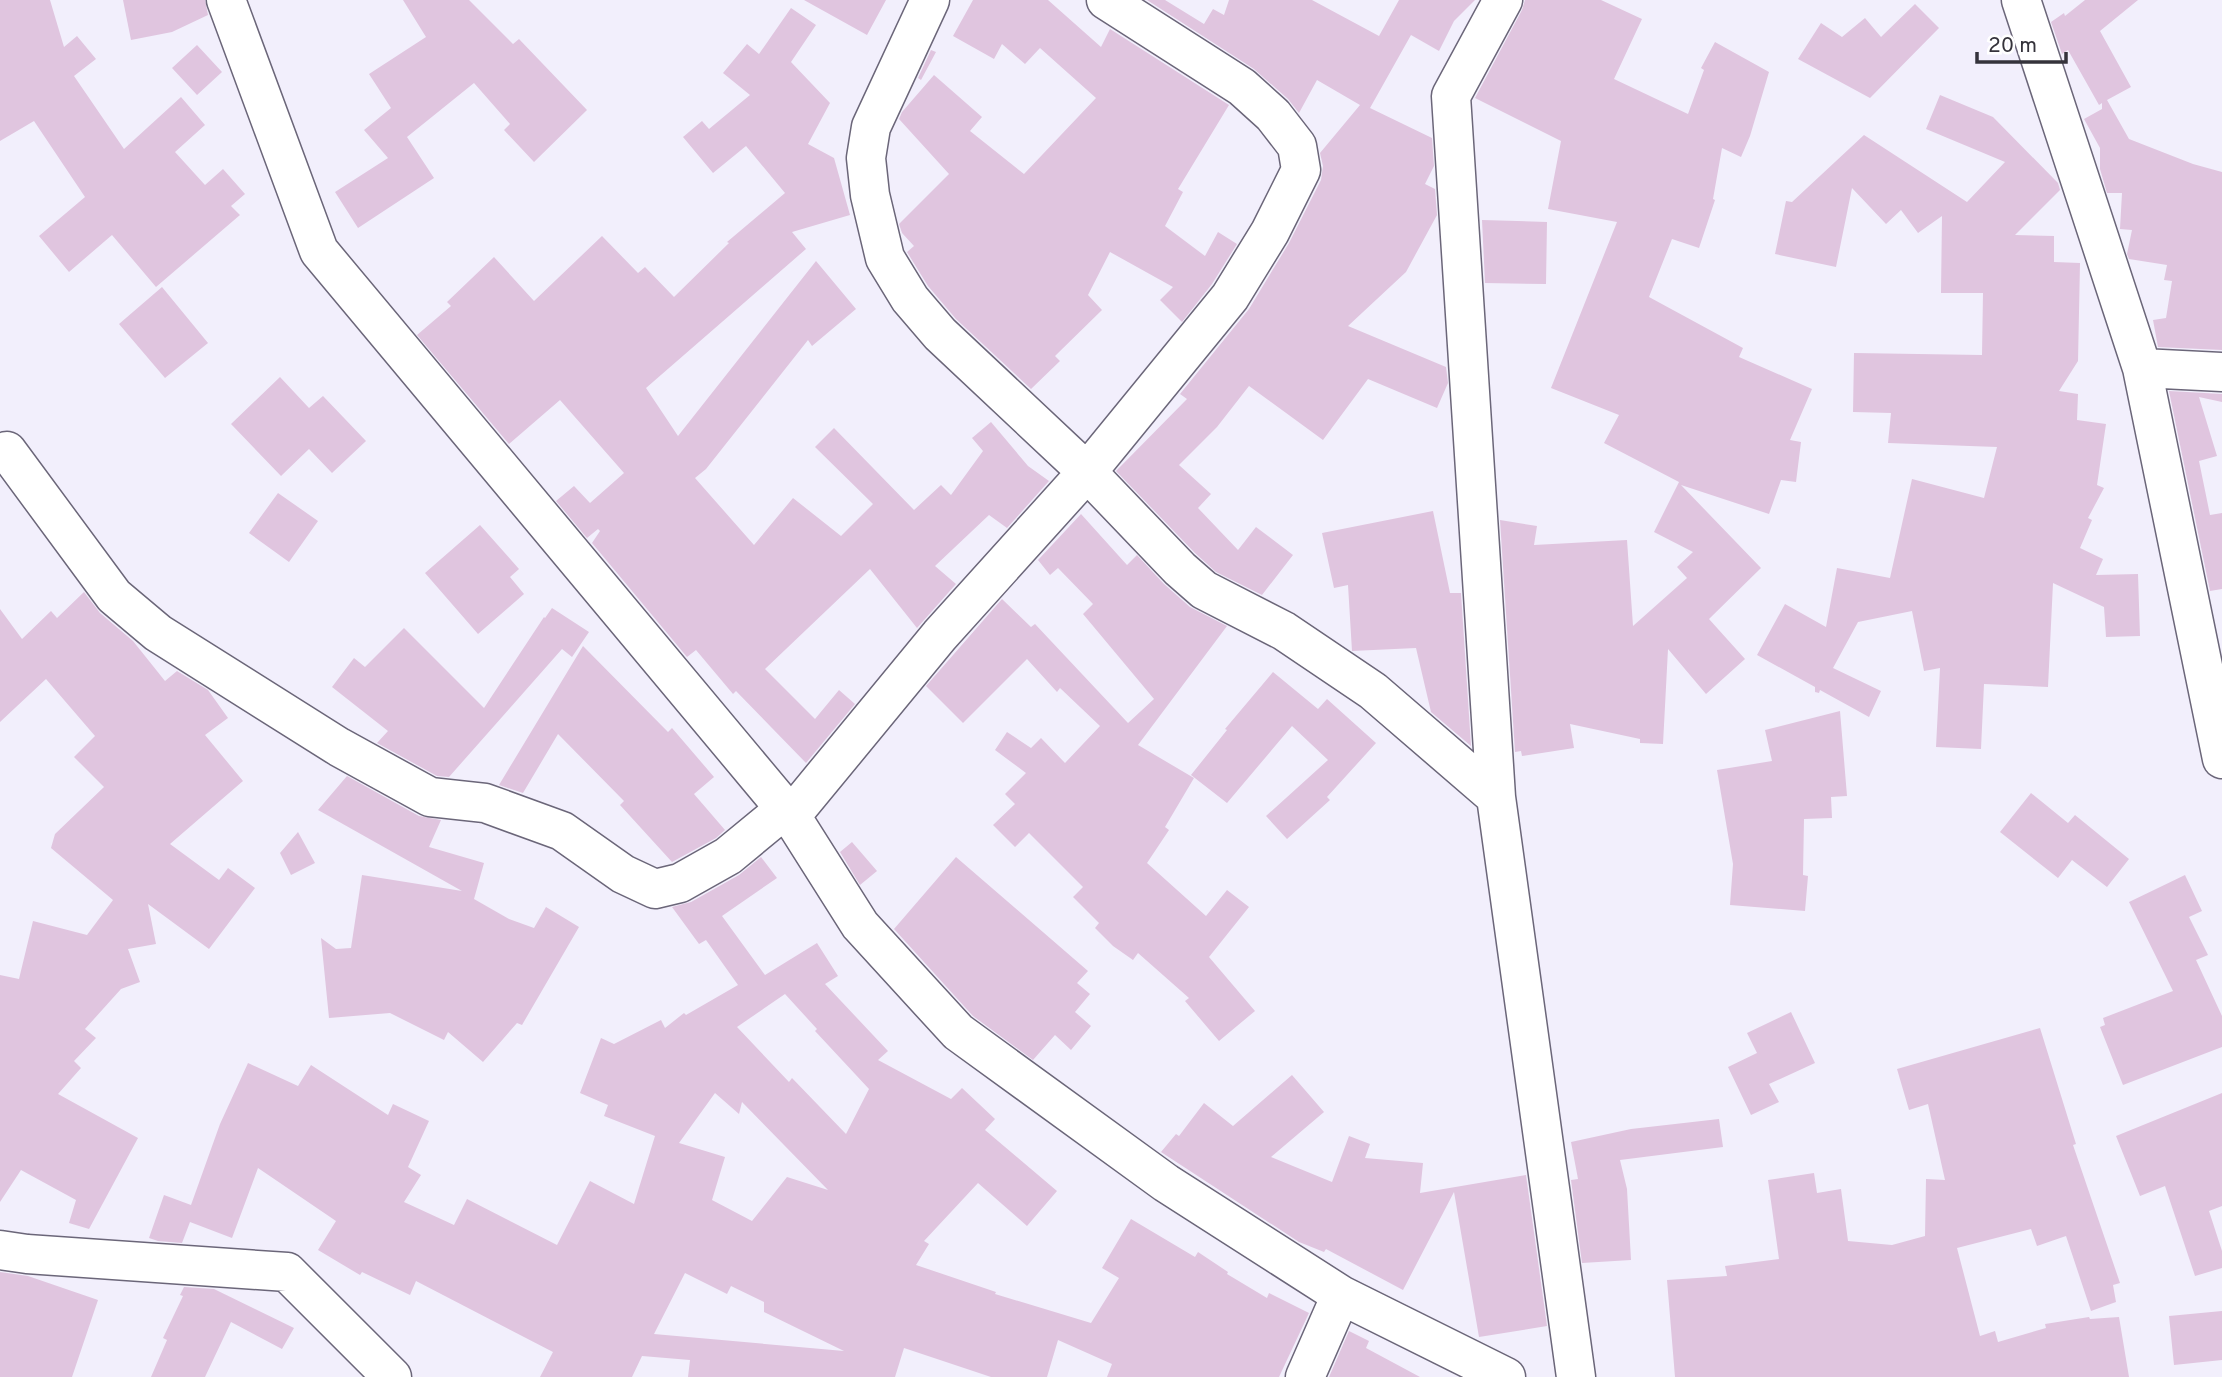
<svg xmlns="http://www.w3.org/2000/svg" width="2222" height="1377" font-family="Overpass,sans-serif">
	<rect width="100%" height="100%" fill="#f2effc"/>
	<path fill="#e0c5df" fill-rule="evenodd" d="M 0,0 L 50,0 L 64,47 L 77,36 L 96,59 L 74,76 L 124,149 L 181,97 L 205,125 L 175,152 L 205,185 L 223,169 L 245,194 L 231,206 L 240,215 L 156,287 L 112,235 L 69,272 L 39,236 L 85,197 L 34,121 L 0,141 Z
		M 123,0 L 205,0 L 208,15 L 172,32 L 131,40 Z
		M 403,0 L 469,0 L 513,44 L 519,39 L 587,110 L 534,162 L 504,130 L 510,124 L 474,83 L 407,137 L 434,178 L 358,228 L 335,192 L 388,158 L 364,130 L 391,108 L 369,74 L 426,37 Z
		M 804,0 L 886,0 L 867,35 Z
		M 973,0 L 1048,0 L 1101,47 L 1110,29 L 1229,105 L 1178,189 L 1183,192 L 1165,226 L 1205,256 L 1218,232 L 1237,244 L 1212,284 L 1182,322 L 1160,300 L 1173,287 L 1110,252 L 1088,295 L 1102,310 L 1055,356 L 1060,361 L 1031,389 L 956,319 L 928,286 L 907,252 L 914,246 L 902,233 L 899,224 L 949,174 L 899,119 L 902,112 L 934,75 L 982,117 L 970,131 L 1024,174 L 1096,98 L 1040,48 L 1025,64 L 1002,44 L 994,59 L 953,36 Z
		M 1147,0 L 1165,0 L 1204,24 L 1213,9 L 1224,15 L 1229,0 L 1312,0 L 1379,36 L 1399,0 L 1475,0 L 1454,21 L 1439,51 L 1411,35 L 1370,108 L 1432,138 L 1434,166 L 1425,184 L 1435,189 L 1437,215 L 1406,272 L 1348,326 L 1446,367 L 1448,383 L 1437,408 L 1368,379 L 1323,440 L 1249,386 L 1217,427 L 1179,465 L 1211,494 L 1198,508 L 1238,550 L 1256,527 L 1293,555 L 1262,595 L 1216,572 L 1195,553 L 1116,471 L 1187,399 L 1180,394 L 1249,309 L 1289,243 L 1321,180 L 1323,166 L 1320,153 L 1360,105 L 1317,80 L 1299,113 L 1288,99 L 1254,69 Z
		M 1525,0 L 1601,0 L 1642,19 L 1614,79 L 1688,114 L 1704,70 L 1701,68 L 1715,42 L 1769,72 L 1750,136 L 1741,157 L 1722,148 L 1713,199 L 1715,200 L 1699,248 L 1672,239 L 1649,297 L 1743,348 L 1739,357 L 1812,389 L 1790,440 L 1801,442 L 1796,482 L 1781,480 L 1769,514 L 1681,485 L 1761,568 L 1709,619 L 1745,659 L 1706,694 L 1668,649 L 1663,744 L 1640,743 L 1640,739 L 1570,724 L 1574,748 L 1522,756 L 1521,751 L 1515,752 L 1500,520 L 1537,526 L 1534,545 L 1627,540 L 1633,626 L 1687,578 L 1677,567 L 1693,552 L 1654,532 L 1679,482 L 1604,443 L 1619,415 L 1551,388 L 1617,222 L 1548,209 L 1561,141 L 1475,98 L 1522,10 Z
		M 2085,0 L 2138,0 L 2100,31 L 2131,87 L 2107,100 L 2129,139 L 2193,164 L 2222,172 L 2222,350 L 2158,347 L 2153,320 L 2166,318 L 2172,281 L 2164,280 L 2167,265 L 2129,259 L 2127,254 L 2132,230 L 2120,229 L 2122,193 L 2107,193 L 2100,169 L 2100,148 L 2084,119 L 2102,109 L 2102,103 L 2099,105 L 2068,50 L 2062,54 L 2051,22 L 2064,13 L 2065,16 Z
		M 1915,4 L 1939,28 L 1870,98 L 1798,59 L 1821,23 L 1842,37 L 1865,18 L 1881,37 Z
		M 791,8 L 816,25 L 791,62 L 830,103 L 808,144 L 834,158 L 850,215 L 792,232 L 806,249 L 646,388 L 678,436 L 816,261 L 856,309 L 812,346 L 808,340 L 706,469 L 695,478 L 754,545 L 793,498 L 841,536 L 873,504 L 815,447 L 834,428 L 914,510 L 941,485 L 951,495 L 983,451 L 972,438 L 991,422 L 1028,466 L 1049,481 L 1007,528 L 989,515 L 935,566 L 956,584 L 917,628 L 870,569 L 765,669 L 815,719 L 839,690 L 855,704 L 806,763 L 736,691 L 733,694 L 696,650 L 687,657 L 592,543 L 600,531 L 598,529 L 587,538 L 556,501 L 574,486 L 590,503 L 624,473 L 560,400 L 509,444 L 417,335 L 451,306 L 447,302 L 494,257 L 534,301 L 602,236 L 638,273 L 645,267 L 674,297 L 729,243 L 727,242 L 785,193 L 746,146 L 713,173 L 683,137 L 702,121 L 709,129 L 750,95 L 723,73 L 747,44 L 759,54 Z
		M 197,45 L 222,72 L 197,95 L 172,68 Z
		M 931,50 L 936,52 L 921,80 L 918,78 Z
		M 1940,95 L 1993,117 L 2058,183 L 2060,190 L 2015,235 L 2054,236 L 2054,262 L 2080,263 L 2078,361 L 2059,391 L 2078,394 L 2077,420 L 2106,424 L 2097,485 L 2104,488 L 2088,518 L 2092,520 L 2080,548 L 2103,559 L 2096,575 L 2138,574 L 2140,636 L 2106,637 L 2104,607 L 2053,583 L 2048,687 L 1984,684 L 1981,749 L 1936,747 L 1940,668 L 1924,671 L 1912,611 L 1858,622 L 1833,668 L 1881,691 L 1869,717 L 1820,690 L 1819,693 L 1815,692 L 1815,687 L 1757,655 L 1785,604 L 1826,627 L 1837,568 L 1890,578 L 1912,479 L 1984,498 L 1997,447 L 1888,443 L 1891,413 L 1853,412 L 1854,353 L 1982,355 L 1983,293 L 1941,293 L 1942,216 L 1918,233 L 1901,210 L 1886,224 L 1852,188 L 1836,267 L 1775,254 L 1786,201 L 1792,202 L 1864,135 L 1967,202 L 2005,162 L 1926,129 Z
		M 1482,220 L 1547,222 L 1546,284 L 1485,283 Z
		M 162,287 L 208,343 L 165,378 L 119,324 Z
		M 280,377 L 309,408 L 323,396 L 366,441 L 332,473 L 309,449 L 281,476 L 231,424 Z
		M 2169,391 L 2222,394 L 2222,402 L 2199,397 L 2217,456 L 2199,461 L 2210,515 L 2222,513 L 2222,589 L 2210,591 Z
		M 278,493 L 318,521 L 289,562 L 249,533 Z
		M 1433,511 L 1450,593 L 1461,593 L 1471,746 L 1431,712 L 1416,648 L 1352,651 L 1348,585 L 1334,588 L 1322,533 Z
		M 1081,514 L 1127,565 L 1137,555 L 1164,584 L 1190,607 L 1227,626 L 1138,745 L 1194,778 L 1165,827 L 1169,830 L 1147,863 L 1206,916 L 1227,890 L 1249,907 L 1209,957 L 1255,1011 L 1219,1041 L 1185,1001 L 1189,998 L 1138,953 L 1133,960 L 1113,946 L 1095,928 L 1099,923 L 1073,897 L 1083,887 L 1029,833 L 1015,847 L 993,825 L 1015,804 L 1005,794 L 1026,773 L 995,750 L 1007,732 L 1031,748 L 1041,738 L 1065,763 L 1100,726 L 1060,688 L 1057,692 L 1027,659 L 963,723 L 926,686 L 1002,599 L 1031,627 L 1035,624 L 1128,723 L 1154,699 L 1083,614 L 1093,604 L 1058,568 L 1050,575 L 1038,560 Z
		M 480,525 L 519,569 L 510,577 L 524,594 L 478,634 L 425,573 Z
		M 84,592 L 100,613 L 133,641 L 165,681 L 177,671 L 208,690 L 228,718 L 205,735 L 243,781 L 170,844 L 219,880 L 228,868 L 255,888 L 209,949 L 148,904 L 156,944 L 128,949 L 140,982 L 121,989 L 85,1029 L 96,1038 L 74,1061 L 81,1068 L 58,1094 L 138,1138 L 89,1229 L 69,1223 L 76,1200 L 21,1170 L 0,1202 L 0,975 L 19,979 L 33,921 L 87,935 L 113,900 L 51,848 L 55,834 L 104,787 L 74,757 L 95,736 L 46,679 L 0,722 L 0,609 L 22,639 L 51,611 L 57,618 Z
		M 552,608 L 589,632 L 572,657 L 562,649 L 449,777 L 437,776 L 377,743 L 388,731 L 332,687 L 354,658 L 365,667 L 404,628 L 484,708 L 544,617 L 545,618 Z
		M 583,646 L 668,732 L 672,728 L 714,777 L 694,794 L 725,830 L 716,838 L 672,862 L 620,805 L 624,801 L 558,734 L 523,793 L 499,785 Z
		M 1273,672 L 1318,709 L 1327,699 L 1376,743 L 1327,797 L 1330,800 L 1287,839 L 1266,816 L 1328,760 L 1292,726 L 1227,803 L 1191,775 L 1227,730 L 1225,729 Z
		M 1840,711 L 1847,796 L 1831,797 L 1832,818 L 1804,819 L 1803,875 L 1808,876 L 1805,911 L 1730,905 L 1733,864 L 1717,770 L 1772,761 L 1765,730 Z
		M 347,776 L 419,816 L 441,820 L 429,847 L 484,863 L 474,899 L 509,919 L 534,928 L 546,907 L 579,927 L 522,1025 L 517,1023 L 483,1062 L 448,1032 L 444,1040 L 390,1013 L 329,1018 L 321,938 L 336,949 L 351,948 L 362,875 L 462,891 L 318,810 Z
		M 2031,793 L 2068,823 L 2075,815 L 2129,859 L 2107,887 L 2072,860 L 2058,878 L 2000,832 Z
		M 298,832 L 315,863 L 291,875 L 280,853 Z
		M 852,842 L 877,871 L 860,885 L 840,852 Z
		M 761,857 L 777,878 L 722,916 L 765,975 L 817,943 L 838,976 L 825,984 L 888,1051 L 878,1060 L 951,1099 L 962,1088 L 995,1119 L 985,1130 L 1057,1191 L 1027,1226 L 978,1183 L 924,1241 L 929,1244 L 916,1265 L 996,1292 L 995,1294 L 1091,1323 L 1119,1278 L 1102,1268 L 1131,1219 L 1195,1257 L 1198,1252 L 1228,1272 L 1227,1274 L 1267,1298 L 1269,1293 L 1309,1313 L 1279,1377 L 1107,1377 L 1112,1364 L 1058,1340 L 1047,1377 L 991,1377 L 904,1348 L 895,1377 L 688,1377 L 690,1360 L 642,1356 L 632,1377 L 540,1377 L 553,1352 L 416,1281 L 410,1295 L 362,1272 L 360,1275 L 318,1250 L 336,1221 L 258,1168 L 232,1238 L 190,1222 L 182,1243 L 158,1241 L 149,1238 L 164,1195 L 191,1205 L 220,1124 L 248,1063 L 298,1086 L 311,1065 L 388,1115 L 393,1104 L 429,1121 L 408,1167 L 421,1175 L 404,1202 L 454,1225 L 467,1199 L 557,1245 L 590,1181 L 634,1204 L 655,1136 L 604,1116 L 608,1105 L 580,1093 L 601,1038 L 614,1044 L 661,1020 L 665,1028 L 684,1013 L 686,1015 L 738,985 L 706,940 L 699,944 L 672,907 L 691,902 L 739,875 ZM 785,994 L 817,1029 L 815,1031 L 869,1089 L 846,1134 L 792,1078 L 789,1082 L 737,1027 ZM 715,1093 L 739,1114 L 742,1102 L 828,1190 L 787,1177 L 752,1221 L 712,1200 L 725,1157 L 679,1143 ZM 685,1273 L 727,1294 L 731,1286 L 764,1302 L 764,1312 L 844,1351 L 654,1334 Z
		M 956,857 L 1088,971 L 1077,983 L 1090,994 L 1075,1012 L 1091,1026 L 1071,1050 L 1055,1035 L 1033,1060 L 973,1016 L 894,929 Z
		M 2185,875 L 2202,911 L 2189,917 L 2208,955 L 2196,960 L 2222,1016 L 2222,1047 L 2123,1085 L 2100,1027 L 2105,1025 L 2103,1018 L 2173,991 L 2129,902 Z
		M 1791,1012 L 1815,1063 L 1769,1084 L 1779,1102 L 1751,1115 L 1728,1067 L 1757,1053 L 1747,1033 Z
		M 2040,1028 L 2076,1144 L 2073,1145 L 2120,1283 L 2113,1285 L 2116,1302 L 2091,1311 L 2066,1236 L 2037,1246 L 2031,1229 L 1957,1248 L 1980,1336 L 1995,1331 L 1998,1342 L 2046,1328 L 2045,1324 L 2089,1317 L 2090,1319 L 2119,1317 L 2129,1377 L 1675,1377 L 1667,1280 L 1727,1276 L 1725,1266 L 1779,1259 L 1768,1180 L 1814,1173 L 1817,1193 L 1841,1189 L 1848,1241 L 1892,1245 L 1925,1236 L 1926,1179 L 1945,1180 L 1928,1104 L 1909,1110 L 1897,1069 Z
		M 1292,1075 L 1324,1112 L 1271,1157 L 1332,1182 L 1349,1136 L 1370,1144 L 1365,1158 L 1423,1163 L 1420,1193 L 1526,1175 L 1547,1326 L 1479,1337 L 1454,1192 L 1403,1290 L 1326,1249 L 1324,1252 L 1299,1242 L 1161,1152 L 1176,1134 L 1179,1136 L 1204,1103 L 1233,1126 Z
		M 2222,1093 L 2222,1206 L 2209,1211 L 2222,1251 L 2222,1268 L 2195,1276 L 2165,1186 L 2140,1196 L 2116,1136 Z
		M 1719,1119 L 1723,1147 L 1620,1160 L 1627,1189 L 1631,1260 L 1582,1263 L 1571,1180 L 1578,1179 L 1571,1142 L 1631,1129 Z
		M 0,1272 L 28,1276 L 98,1300 L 72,1377 L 0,1377 Z
		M 184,1287 L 214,1289 L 294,1328 L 282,1349 L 231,1322 L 205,1377 L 151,1377 L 167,1340 L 163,1338 L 183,1296 L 180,1295 Z
		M 2222,1311 L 2222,1360 L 2174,1365 L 2169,1316 Z
		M 1349,1331 L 1369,1341 L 1366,1348 L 1420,1377 L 1329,1377 Z"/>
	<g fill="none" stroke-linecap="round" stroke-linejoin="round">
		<g stroke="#6b6679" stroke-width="41">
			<path id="minor" d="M 226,0 L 319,251 L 791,816 L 860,925 L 958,1032 L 1166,1183 L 1341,1295 L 1506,1377
				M 930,0 L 871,127 L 866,158 L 870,195 L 885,258 L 910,299 L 940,334 L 1087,472 L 1180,569 L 1204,590 L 1284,631 L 1373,691 L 1496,797
				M 1503,0 L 1451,96 L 1496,797 L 1576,1377
				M 2021,0 L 2142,368 L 2222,759
				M 2142,368 L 2222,372
				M 7,451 L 114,596 L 158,633 L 339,747 L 430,797 L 485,803 L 562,831 L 623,874 L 655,889 L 680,883 L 728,856 L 785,809
				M 791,816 L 940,635 L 1087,472 L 1230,297 L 1270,232 L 1301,170 L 1297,146 L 1273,115 L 1242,87 L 1106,0
				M 0,1250 L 27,1254 L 287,1272 L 392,1377
				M 1305,1377 L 1341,1295"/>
		</g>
		<use href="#minor" stroke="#fff" stroke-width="38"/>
	</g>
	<path d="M1977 52v10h89v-10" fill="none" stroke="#35333b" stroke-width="3.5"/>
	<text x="1988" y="52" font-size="21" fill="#35333b" stroke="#ffffff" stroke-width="5" paint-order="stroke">20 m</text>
</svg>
